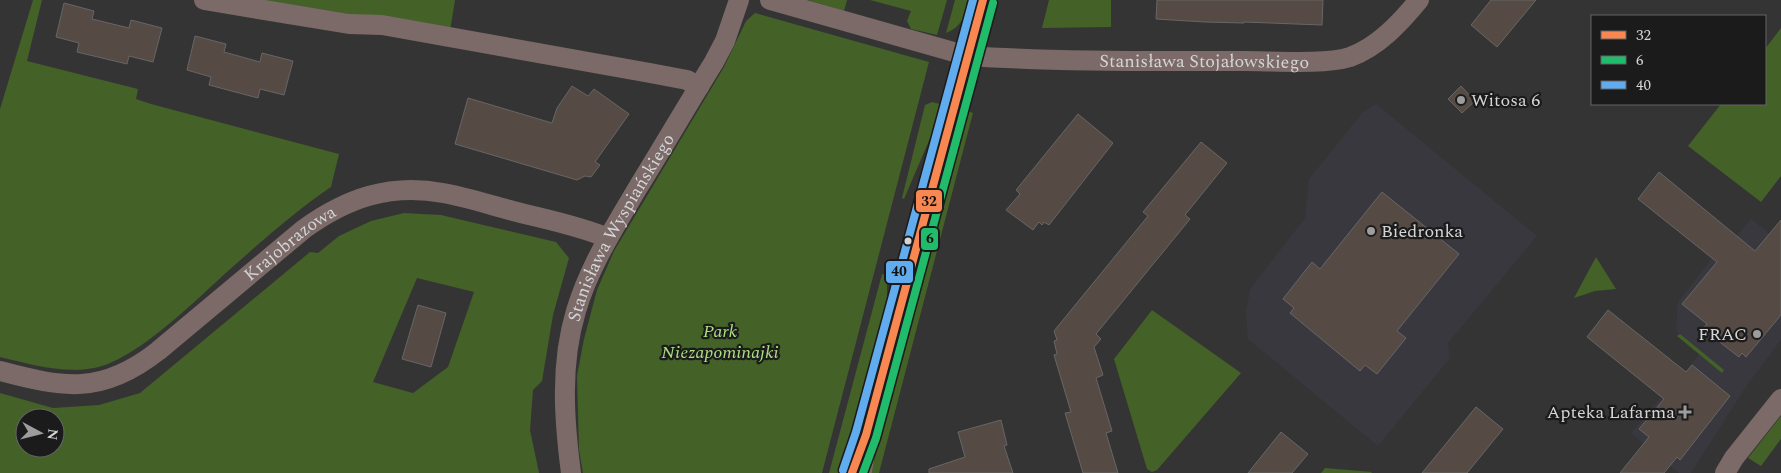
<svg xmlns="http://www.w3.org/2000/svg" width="1781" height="473" font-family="Spectral,serif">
	<rect width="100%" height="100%" fill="#343434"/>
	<path fill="#3a383f" d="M 1376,104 L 1537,236 L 1448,343 L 1450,358 L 1378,446 L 1248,339 L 1246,313 L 1250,289 L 1305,218 L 1309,179 L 1363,112 Z
		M 1751,219 L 1781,243 L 1781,340 L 1745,388 L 1691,473 L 1679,473 L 1631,433 L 1661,397 L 1664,399 L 1701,352 L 1676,331 L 1678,302 L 1712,258 L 1715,261 Z"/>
	<path fill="#446128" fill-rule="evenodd" d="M 33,0 L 42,0 L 27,61 L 138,89 L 136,99 L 151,104 L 339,154 L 331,187 C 294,212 261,242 228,271 C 196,300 135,361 94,368 C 62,374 30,364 0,357 L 0,109 Z
		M 263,0 L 455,0 L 450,31 Z
		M 808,0 L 847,0 L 844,11 Z
		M 870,0 L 947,0 L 937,35 L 911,29 L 907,21 L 911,11 Z
		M 955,0 L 969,0 C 965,15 962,27 946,33 Z
		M 1049,0 L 1111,0 L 1111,27 L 1042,28 Z
		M 755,13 L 929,62 L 822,473 L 583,473 L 579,450 L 577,376 L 584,339 L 597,290 L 614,251 L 724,67 L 746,21 Z
		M 1781,28 L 1781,176 L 1761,202 L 1688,146 L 1721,104 L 1765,104 L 1765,49 Z
		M 932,102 L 940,104 L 931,136 L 904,199 L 902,198 L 925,105 Z
		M 966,110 L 973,113 L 879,473 L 871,473 Z
		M 404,213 L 441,215 L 556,242 L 569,258 L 553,315 L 542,381 L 533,390 L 530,430 L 539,473 L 0,473 L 0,393 L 53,408 L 99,405 L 140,393 L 310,252 L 318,253 L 339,236 L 371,221 ZM 417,278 L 474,292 L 448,367 L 413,393 L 373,382 ZM 25,418 L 55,418 L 55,448 L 25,448 Z
		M 1596,257 L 1616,289 L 1595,291 L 1574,298 Z
		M 882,274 L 887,275 L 887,303 L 885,322 L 858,424 L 842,473 L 829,473 Z
		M 1152,310 L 1241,373 L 1157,470 L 1152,472 L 1147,469 L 1114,359 Z
		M 1680,334 L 1724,370 L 1722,373 L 1677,336 Z
		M 1781,416 L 1781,439 L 1761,466 L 1748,458 Z
		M 1325,468 L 1372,472 L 1371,473 L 1321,473 Z"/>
	<path fill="#564a45" stroke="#676666" d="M 1157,0 L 1323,0 L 1322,25 L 1244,22 L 1244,23 L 1205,22 L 1156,19 Z
		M 1491,0 L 1536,0 L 1497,47 L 1471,25 Z
		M 64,3 L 94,11 L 92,19 L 129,28 L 131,20 L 162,28 L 153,62 L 129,56 L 127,64 L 77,52 L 79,43 L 56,37 Z
		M 195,36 L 226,44 L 224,52 L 260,62 L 262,53 L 293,61 L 284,95 L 260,89 L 258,98 L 209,85 L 211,77 L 187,70 Z
		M 572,86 L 588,96 L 594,89 L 629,114 L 595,162 L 600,165 L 591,177 L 585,176 L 577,180 L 455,144 L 468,98 L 552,123 L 557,108 Z
		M 1461,86 L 1475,101 L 1462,113 L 1448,99 Z
		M 1078,114 L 1113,143 L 1049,225 L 1044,222 L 1042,225 L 1039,222 L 1033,230 L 1006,210 L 1020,194 L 1016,190 Z
		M 1201,142 L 1227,163 L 1185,215 L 1190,219 L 1096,334 L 1101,339 L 1094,347 L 1103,375 L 1096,378 L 1112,431 L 1106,433 L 1118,473 L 1083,473 L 1065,413 L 1071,412 L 1054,355 L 1057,354 L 1054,341 L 1057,340 L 1054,331 L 1148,216 L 1143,212 Z
		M 1659,172 L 1755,251 L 1781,220 L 1781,315 L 1746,357 L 1742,353 L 1739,357 L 1703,329 L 1707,324 L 1682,304 L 1717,262 L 1638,199 Z
		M 1382,192 L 1459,254 L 1397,331 L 1406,338 L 1377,374 L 1365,365 L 1360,371 L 1320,338 L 1290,313 L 1294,308 L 1283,299 L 1312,262 L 1320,269 Z
		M 418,305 L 446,313 L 431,367 L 402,359 Z
		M 1608,310 L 1686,372 L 1692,365 L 1730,396 L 1680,460 L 1677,457 L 1664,473 L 1620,473 L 1649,437 L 1639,429 L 1664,399 L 1587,337 Z
		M 1476,407 L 1503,429 L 1467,473 L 1422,473 Z
		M 1001,420 L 1007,445 L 1004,446 L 1013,473 L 929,473 L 929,469 L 965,457 L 958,432 Z
		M 1281,432 L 1308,454 L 1292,473 L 1248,473 Z"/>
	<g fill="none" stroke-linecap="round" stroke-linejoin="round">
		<g stroke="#7b6a68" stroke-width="20">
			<path d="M 204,0 L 349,24 L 382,25 L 650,73 L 687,80 L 699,87"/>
			<path id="s1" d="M 770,0 L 968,56 C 1060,62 1153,61 1244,61 C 1272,61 1325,65 1350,57 C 1378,47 1401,22 1419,0"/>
			<path id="s2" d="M 0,371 C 64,388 102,395 158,351 L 304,229 C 347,198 390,183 443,193 C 466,197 490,205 513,211 C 544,219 577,225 608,238"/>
			<path id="s3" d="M 571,473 C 564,419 560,364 576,311 C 589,267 614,228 637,189 C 663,147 688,104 714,62 L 725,41 L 739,0"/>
			<path d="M 1725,473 L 1734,458 L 1781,399"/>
		</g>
		<path stroke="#7b6a68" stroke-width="25" d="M 859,473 L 866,435 L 983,0"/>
		<g stroke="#1b1b1c" stroke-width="11">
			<path id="bus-1" d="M 852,473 L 866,435 L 983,0"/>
		</g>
		<g stroke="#1b1b1c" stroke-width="11">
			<path id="bus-2" d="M 863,473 L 876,438 L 993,3"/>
		</g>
		<g stroke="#1b1b1c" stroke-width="11">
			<path id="bus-3" d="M 843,470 L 856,432 L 973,0"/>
		</g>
		<use href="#bus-1" stroke="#f88751" stroke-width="8"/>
		<use href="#bus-2" stroke="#20bc6c" stroke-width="8"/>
		<use href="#bus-3" stroke="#60acee" stroke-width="8"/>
	</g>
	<g fill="#9d9d9e" stroke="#1b1b1c" stroke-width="2">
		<circle cx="1461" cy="100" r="5"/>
		<circle cx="1371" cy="231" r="5"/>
		<circle cx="1757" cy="334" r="5"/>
		<path d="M1682.5 404.5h5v5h5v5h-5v5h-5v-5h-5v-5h5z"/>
	</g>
	<circle fill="#d5d5d7" stroke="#1b1b1c" stroke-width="2" cx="908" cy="241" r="4.5"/>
	<g text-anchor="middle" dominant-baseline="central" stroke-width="4.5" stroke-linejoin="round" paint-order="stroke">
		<g font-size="18" fill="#d5d5d7" stroke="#1b1b1c">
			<text stroke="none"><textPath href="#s1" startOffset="442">Stanisława Stojałowskiego</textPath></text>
			<text stroke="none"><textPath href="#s3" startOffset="258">Stanisława Wyspiańskiego</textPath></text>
			<text stroke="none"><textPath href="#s2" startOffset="338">Krajobrazowa</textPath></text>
		</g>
		<g font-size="18" fill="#d5d5d7" stroke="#1b1b1c" text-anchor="start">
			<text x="1471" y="100">Witosa 6</text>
			<text x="1381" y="231">Biedronka</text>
			<text x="1747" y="334" text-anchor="end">FRAC</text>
			<text x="1675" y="412" text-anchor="end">Apteka Lafarma</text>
		</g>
		<g font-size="18" font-style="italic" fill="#abe07f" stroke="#1b1b1c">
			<text x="720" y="331">Park<tspan x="720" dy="21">Niezapominajki</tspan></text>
		</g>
	</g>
	<g stroke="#1b1b1c" stroke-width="2">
		<rect x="915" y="189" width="28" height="24" rx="5" fill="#f88751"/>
		<rect x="920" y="227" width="19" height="24" rx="5" fill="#20bc6c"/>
		<rect x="885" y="260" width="29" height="24" rx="5" fill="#60acee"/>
	</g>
	<g font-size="14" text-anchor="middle" font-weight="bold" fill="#111">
		<text x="929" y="206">32</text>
		<text x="930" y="243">6</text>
		<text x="899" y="276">40</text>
	</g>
	<rect x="1591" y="15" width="175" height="90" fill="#1b1b1c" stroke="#656567"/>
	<rect x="1601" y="31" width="25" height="8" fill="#f88751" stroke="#656567"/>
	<text x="1636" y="40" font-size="15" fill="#d5d5d7">32</text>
	<rect x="1601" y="56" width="25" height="8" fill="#20bc6c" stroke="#656567"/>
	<text x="1636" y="65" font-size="15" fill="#d5d5d7">6</text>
	<rect x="1601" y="81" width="25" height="8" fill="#60acee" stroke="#656567"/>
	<text x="1636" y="90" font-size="15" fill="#d5d5d7">40</text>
	<g transform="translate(40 433) rotate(97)"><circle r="24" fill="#1b1b1c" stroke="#656567"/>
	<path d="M0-4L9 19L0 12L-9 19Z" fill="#9d9d9e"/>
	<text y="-8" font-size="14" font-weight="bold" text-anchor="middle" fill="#d5d5d7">N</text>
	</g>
</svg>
